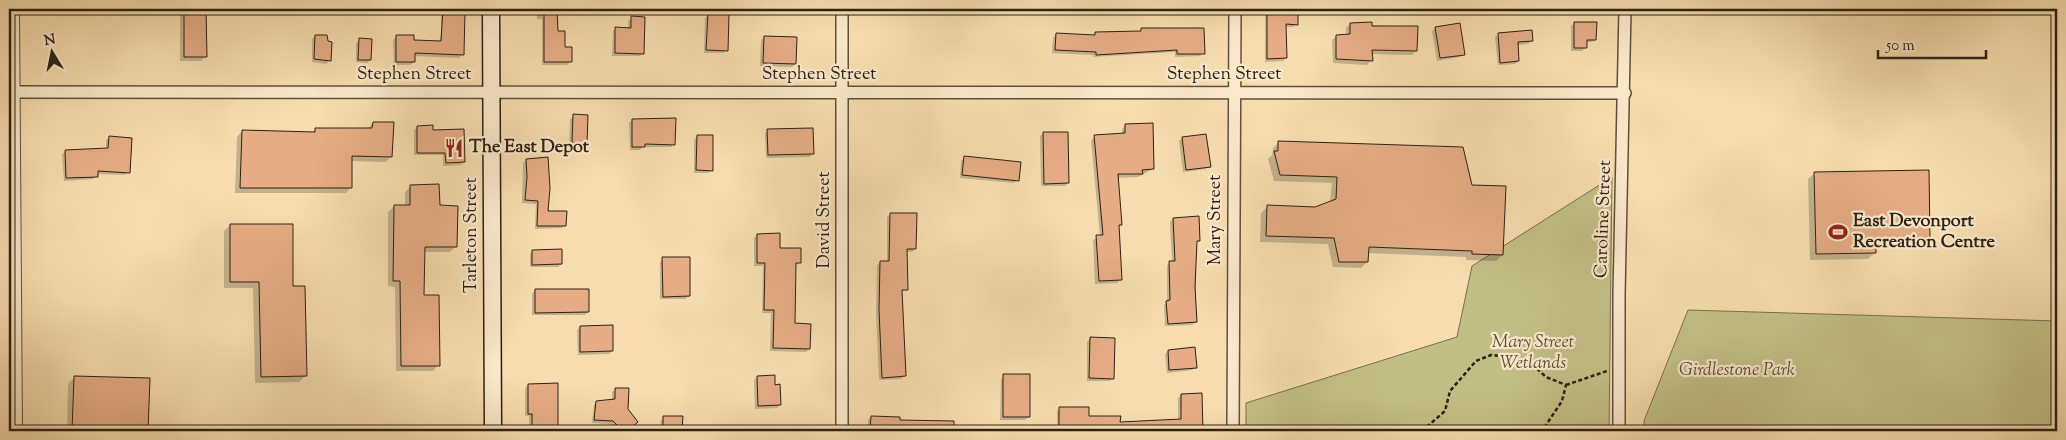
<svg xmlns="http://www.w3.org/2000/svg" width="2066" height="440" font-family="'Sorts Mill Goudy',serif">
	<rect width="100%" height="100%" fill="#f6dcae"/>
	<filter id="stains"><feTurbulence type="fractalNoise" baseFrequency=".004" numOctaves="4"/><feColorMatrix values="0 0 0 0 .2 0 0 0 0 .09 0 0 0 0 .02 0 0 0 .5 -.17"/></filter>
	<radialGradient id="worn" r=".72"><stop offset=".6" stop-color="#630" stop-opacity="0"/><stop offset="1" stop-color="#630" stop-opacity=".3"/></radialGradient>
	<path fill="#c2bf86" stroke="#78704d" d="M 1612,177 L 1609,431 L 1246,431 L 1246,403 L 1457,337 L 1472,266 Z
		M 1688,310 L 2057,321 L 2057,431 L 1644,431 L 1644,421 Z"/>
	<path fill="#0003" d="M 180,9 L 205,9 L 206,56 L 201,61 L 180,61 Z
		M 441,9 L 463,9 L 463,54 L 459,58 L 413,56 L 414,62 L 410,65 L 394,65 L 393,40 L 397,36 L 413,41 L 439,42 L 441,33 Z
		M 537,9 L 556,9 L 557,32 L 570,62 L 567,65 L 542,65 L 542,19 L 537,19 Z
		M 1493,9 L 1534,9 L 1493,11 Z
		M 1268,10 L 1297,24 L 1293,27 L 1285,27 L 1286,58 L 1283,61 L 1265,62 L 1265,14 Z
		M 708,15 L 727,50 L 723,53 L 704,53 L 705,18 Z
		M 632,18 L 643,53 L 640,56 L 612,56 L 613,31 L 616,28 L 628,29 L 628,21 Z
		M 1574,23 L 1595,39 L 1592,42 L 1586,42 L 1585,48 L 1582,51 L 1571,51 L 1571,26 Z
		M 1350,24 L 1416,27 L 1416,51 L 1412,55 L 1371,54 L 1371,60 L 1367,65 L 1333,63 L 1332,40 L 1337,36 L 1346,36 L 1346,28 Z
		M 1436,28 L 1463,54 L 1460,57 L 1437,61 L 1432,31 Z
		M 1142,30 L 1203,53 L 1200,56 L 1175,57 L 1175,52 L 1093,57 L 1093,55 L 1052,53 L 1053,38 L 1056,34 L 1093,36 L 1095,33 L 1139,32 Z
		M 1499,34 L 1531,41 L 1528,44 L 1517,45 L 1518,61 L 1515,64 L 1498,65 L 1495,37 Z
		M 315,36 L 329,61 L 326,64 L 312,62 L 312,39 Z
		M 764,37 L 795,64 L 792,67 L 760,66 L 761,40 Z
		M 359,40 L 370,60 L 367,63 L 356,62 L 356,43 Z
		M 574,116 L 586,144 L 583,147 L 569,146 L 570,119 Z
		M 632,120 L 674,144 L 671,147 L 643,147 L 640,150 L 630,150 L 629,123 Z
		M 373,123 L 391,156 L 386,162 L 351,161 L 351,187 L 346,193 L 235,193 L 237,137 L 242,131 L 312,133 L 316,129 L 368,128 Z
		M 1126,125 L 1153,169 L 1138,177 L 1117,178 L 1121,225 L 1118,227 L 1121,279 L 1117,283 L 1095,284 L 1093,240 L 1100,236 L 1091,140 L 1095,137 L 1122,135 L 1122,129 Z
		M 417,127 L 432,131 L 464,162 L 461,165 L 443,166 L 443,155 L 414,155 L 414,130 Z
		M 768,130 L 813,153 L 810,157 L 766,158 L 765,133 Z
		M 1044,133 L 1068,183 L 1065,186 L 1041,186 L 1040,136 Z
		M 697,136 L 712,170 L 708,173 L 694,173 L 694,140 Z
		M 110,137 L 129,172 L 125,175 L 96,174 L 93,179 L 64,181 L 62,154 L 66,151 L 106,150 L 106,140 Z
		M 1182,138 L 1209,166 L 1206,169 L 1183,172 L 1179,141 Z
		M 1279,142 L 1471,186 L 1502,255 L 1496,261 L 1466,260 L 1466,257 L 1368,253 L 1367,262 L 1361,268 L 1333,267 L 1328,244 L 1260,242 L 1261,213 L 1267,207 L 1315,208 L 1330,202 L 1332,183 L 1274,181 L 1268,159 L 1272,155 L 1273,148 Z
		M 965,157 L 1017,180 L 1014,183 L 960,178 L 961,161 Z
		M 526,160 L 547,212 L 565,225 L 562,228 L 535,229 L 536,204 L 522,203 L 523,163 Z
		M 1815,173 L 1929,238 L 1922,244 L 1875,245 L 1875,252 L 1868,259 L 1810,260 L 1808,179 Z
		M 411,186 L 438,207 L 456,246 L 450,252 L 423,252 L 423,297 L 438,365 L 433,371 L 396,371 L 395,287 L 388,286 L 388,212 L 394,206 L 405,207 L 405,192 Z
		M 891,214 L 915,249 L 912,252 L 906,252 L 906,289 L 901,292 L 904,376 L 901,379 L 879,380 L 876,314 L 877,266 L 880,262 L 887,262 L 887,217 Z
		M 1173,219 L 1199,240 L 1196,244 L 1196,322 L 1192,325 L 1165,326 L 1164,305 L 1167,302 L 1167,265 L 1172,262 L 1170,222 Z
		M 230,225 L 292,288 L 305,376 L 299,382 L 255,383 L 253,288 L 224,288 L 224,231 Z
		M 757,235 L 800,262 L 795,266 L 793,325 L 809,349 L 806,352 L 770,351 L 771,313 L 762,313 L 763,266 L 754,266 L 754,238 Z
		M 533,251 L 561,264 L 558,267 L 530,267 L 530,254 Z
		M 663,259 L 689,296 L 685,299 L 660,299 L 660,262 Z
		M 535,290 L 588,312 L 585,315 L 532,315 L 532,294 Z
		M 580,327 L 612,351 L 609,354 L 578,355 L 577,330 Z
		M 1090,338 L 1113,378 L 1110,381 L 1087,381 L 1087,342 Z
		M 1168,351 L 1196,367 L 1192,370 L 1167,373 L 1165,354 Z
		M 1004,376 L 1029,417 L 1025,420 L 1000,420 L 1001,379 Z
		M 75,377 L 148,380 L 147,431 L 67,431 L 68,384 Z
		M 757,377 L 774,386 L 780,405 L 777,408 L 755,409 L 754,380 Z
		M 528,385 L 557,429 L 577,431 L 529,431 L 529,416 L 525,416 L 525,388 Z
		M 616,389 L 634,425 L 626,431 L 617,431 L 610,424 L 592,423 L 594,405 L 597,402 L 612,401 L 612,392 Z
		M 1201,394 L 1202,431 L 1057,431 L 1057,411 L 1060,408 L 1088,417 L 1119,423 L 1178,420 L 1178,398 L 1181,395 Z
		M 664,417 L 681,425 L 714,426 L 714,431 L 660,431 L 661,420 Z
		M 871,417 L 899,421 L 947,422 L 947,431 L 868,431 L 868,420 Z"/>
	<path fill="#e5ac85" stroke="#2d2114" d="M 184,9 L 206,9 L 207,57 L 184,57 Z
		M 443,9 L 465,9 L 464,55 L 415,53 L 415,62 L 396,62 L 396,35 L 414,35 L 414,40 L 441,41 Z
		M 544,9 L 557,9 L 558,31 L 565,31 L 565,47 L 572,47 L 572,62 L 544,62 Z
		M 1267,9 L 1298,10 L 1298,25 L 1286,24 L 1287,58 L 1267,59 Z
		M 708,13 L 729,14 L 728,51 L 706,50 Z
		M 631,16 L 645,17 L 644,54 L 615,53 L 615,27 L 631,28 Z
		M 1372,22 L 1372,26 L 1418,26 L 1417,51 L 1372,50 L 1373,61 L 1336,59 L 1336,35 L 1350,34 L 1350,23 Z
		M 1574,22 L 1597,22 L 1596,40 L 1587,40 L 1587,48 L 1574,48 Z
		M 1460,23 L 1465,55 L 1440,58 L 1435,27 Z
		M 1141,28 L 1204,28 L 1205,54 L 1177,54 L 1177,50 L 1096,55 L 1096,52 L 1055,50 L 1056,33 L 1095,35 L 1095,32 L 1141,31 Z
		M 1532,30 L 1533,41 L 1518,42 L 1519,61 L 1500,63 L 1498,33 Z
		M 315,35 L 327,35 L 328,41 L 332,42 L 331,61 L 314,59 Z
		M 764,36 L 797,37 L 796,64 L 763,63 Z
		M 359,38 L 372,39 L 371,60 L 358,60 Z
		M 573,114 L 588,115 L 587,144 L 572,143 Z
		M 676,118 L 675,145 L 645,144 L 645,147 L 632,147 L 632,119 Z
		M 373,122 L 394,122 L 392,157 L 352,156 L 352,188 L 240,188 L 242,130 L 315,132 L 315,128 L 372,128 Z
		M 1153,123 L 1154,169 L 1142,170 L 1143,174 L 1118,174 L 1122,225 L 1119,225 L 1122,280 L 1099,281 L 1096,235 L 1103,235 L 1094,135 L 1125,133 L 1125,124 Z
		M 433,125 L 433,130 L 464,129 L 465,162 L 446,163 L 445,153 L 417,153 L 417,126 Z
		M 813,128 L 814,154 L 768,155 L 767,129 Z
		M 1043,132 L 1068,132 L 1069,183 L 1044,184 Z
		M 1206,134 L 1211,167 L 1186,170 L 1182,137 Z
		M 697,135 L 713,135 L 713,171 L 696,170 Z
		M 109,136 L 132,138 L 130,173 L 98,171 L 98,177 L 66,178 L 65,150 L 108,148 Z
		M 1278,141 L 1463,147 L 1472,185 L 1506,186 L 1503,255 L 1472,254 L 1472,251 L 1369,247 L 1368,262 L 1339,262 L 1334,238 L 1266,236 L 1267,205 L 1315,207 L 1336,199 L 1337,177 L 1280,175 L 1274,151 L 1278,151 Z
		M 964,156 L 1021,162 L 1019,181 L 962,175 Z
		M 548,157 L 550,188 L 548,211 L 567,211 L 566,226 L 537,226 L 538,201 L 525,200 L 527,177 L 526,159 Z
		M 1929,170 L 1930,238 L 1876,239 L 1876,253 L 1816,254 L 1814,172 Z
		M 439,184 L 440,205 L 458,206 L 457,247 L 425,247 L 424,295 L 439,295 L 440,366 L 401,366 L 400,281 L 393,281 L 394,205 L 410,205 L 410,185 Z
		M 890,213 L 917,213 L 916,249 L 907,249 L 908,290 L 902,290 L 906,376 L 882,378 L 879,310 L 880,261 L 889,261 Z
		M 1199,216 L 1200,241 L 1197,241 L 1195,287 L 1197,322 L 1168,324 L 1166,301 L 1170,300 L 1169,261 L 1175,261 L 1173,218 Z
		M 230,224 L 293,224 L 293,286 L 305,286 L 307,376 L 261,377 L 259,282 L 230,282 Z
		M 780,233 L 780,248 L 801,248 L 801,263 L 796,263 L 795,323 L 811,324 L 810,349 L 773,348 L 774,310 L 764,310 L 765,263 L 757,263 L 757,234 Z
		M 562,249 L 562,264 L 532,265 L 532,250 Z
		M 662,257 L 690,257 L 690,296 L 663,297 Z
		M 535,289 L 589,289 L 589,312 L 535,313 Z
		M 613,325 L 613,351 L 580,352 L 580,326 Z
		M 1090,337 L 1115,338 L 1114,379 L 1089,378 Z
		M 1195,347 L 1197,368 L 1169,370 L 1168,350 Z
		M 1003,374 L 1030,374 L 1030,417 L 1003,417 Z
		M 775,375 L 775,385 L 780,384 L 781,405 L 758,406 L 757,376 Z
		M 74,376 L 150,378 L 148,431 L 72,431 Z
		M 558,383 L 558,431 L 532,431 L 532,414 L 528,414 L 528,384 Z
		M 615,388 L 629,388 L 628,409 L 638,422 L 627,431 L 623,431 L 613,421 L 594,420 L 596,401 L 615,399 Z
		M 1202,393 L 1203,431 L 1059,431 L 1059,407 L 1089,407 L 1089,416 L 1121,416 L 1120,422 L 1181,419 L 1181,394 Z
		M 663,416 L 683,416 L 682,431 L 663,431 Z
		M 871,416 L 900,417 L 900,420 L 954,421 L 954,431 L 870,431 Z"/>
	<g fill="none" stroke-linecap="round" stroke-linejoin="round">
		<g stroke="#5f503a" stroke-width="14">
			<path id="minor" d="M 12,92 L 1625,93
				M 842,431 L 842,9
				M 1233,431 L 1235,9
				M 1619,431 L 1619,294 L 1625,9"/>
		</g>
		<g stroke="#5f503a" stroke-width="16">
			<path id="tertiary" d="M 12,9 L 15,431"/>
		</g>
		<g stroke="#2d2114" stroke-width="19">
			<path id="secondary" d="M 491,9 L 493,431"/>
		</g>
		<path stroke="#2d2114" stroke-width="2.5" stroke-dasharray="4 2.5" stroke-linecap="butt" d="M 1566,385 L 1607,371
			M 1422,431 L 1445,411 L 1450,391 L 1476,361 L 1491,355 L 1512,357 L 1533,365 L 1546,377 L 1566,385 L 1562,401 L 1542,431"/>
		<use href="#minor" stroke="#f9e8ca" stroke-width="11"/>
		<use href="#tertiary" stroke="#f9e8ca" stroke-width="14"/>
		<use href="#secondary" stroke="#f9e8ca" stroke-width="16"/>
	</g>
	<defs>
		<g id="restaurant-bare" transform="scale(1.5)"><path d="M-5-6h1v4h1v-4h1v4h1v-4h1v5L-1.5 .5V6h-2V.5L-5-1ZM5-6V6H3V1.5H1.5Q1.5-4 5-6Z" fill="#8f2418" stroke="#f9e8ca" stroke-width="2.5" paint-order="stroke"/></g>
		<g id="stadium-bare" transform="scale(1.5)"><path d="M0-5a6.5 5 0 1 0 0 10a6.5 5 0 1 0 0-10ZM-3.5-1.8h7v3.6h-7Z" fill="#8f2418" stroke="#f9e8ca" stroke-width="2.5" paint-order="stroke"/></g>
	</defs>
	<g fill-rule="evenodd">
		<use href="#restaurant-bare" x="454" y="148"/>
		<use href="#stadium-bare" x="1838" y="232"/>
	</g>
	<g text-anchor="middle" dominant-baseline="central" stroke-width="4.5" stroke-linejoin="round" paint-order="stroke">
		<g font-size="18" fill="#2d2114" stroke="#f9e8ca">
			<text x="414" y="75">Stephen Street</text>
			<text x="819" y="75">Stephen Street</text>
			<text x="1224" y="75">Stephen Street</text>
			<text transform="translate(1604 219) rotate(-88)">Caroline Street</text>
			<text transform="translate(825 220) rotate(-90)">David Street</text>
			<text transform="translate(1216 220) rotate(-90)">Mary Street</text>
			<text transform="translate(472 235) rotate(-90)">Tarleton Street</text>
		</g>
		<g font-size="18" font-weight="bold" fill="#2d2114" stroke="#f9e8ca" text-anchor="start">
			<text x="469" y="148">The East Depot</text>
			<text x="1853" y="222">East Devonport<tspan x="1853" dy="21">Recreation Centre</tspan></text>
		</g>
		<g font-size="18" font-style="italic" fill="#5a5036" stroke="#f9e8ca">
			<text x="1533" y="343">Mary Street<tspan x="1533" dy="21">Wetlands</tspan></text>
			<text x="1737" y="371">Girdlestone Park</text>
		</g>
	</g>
	<rect width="2066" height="440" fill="none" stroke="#f6dcae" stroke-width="30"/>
	<rect x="10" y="10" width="2046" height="420" fill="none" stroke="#2d2114" stroke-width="2.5"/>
	<rect x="15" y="15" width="2036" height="410" fill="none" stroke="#2d2114"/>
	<g transform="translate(52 52) rotate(350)" stroke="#f9e8ca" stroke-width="4" paint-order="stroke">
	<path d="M0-4L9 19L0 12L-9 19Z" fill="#2d2114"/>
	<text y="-8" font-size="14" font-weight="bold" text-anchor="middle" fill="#2d2114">N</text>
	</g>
	<path d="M1878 50v8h108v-8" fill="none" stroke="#2d2114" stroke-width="2.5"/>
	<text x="1886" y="50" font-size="15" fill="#2d2114" stroke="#f9e8ca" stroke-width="4" paint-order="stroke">50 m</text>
	<rect width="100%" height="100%" filter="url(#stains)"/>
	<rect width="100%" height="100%" fill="url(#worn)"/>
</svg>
